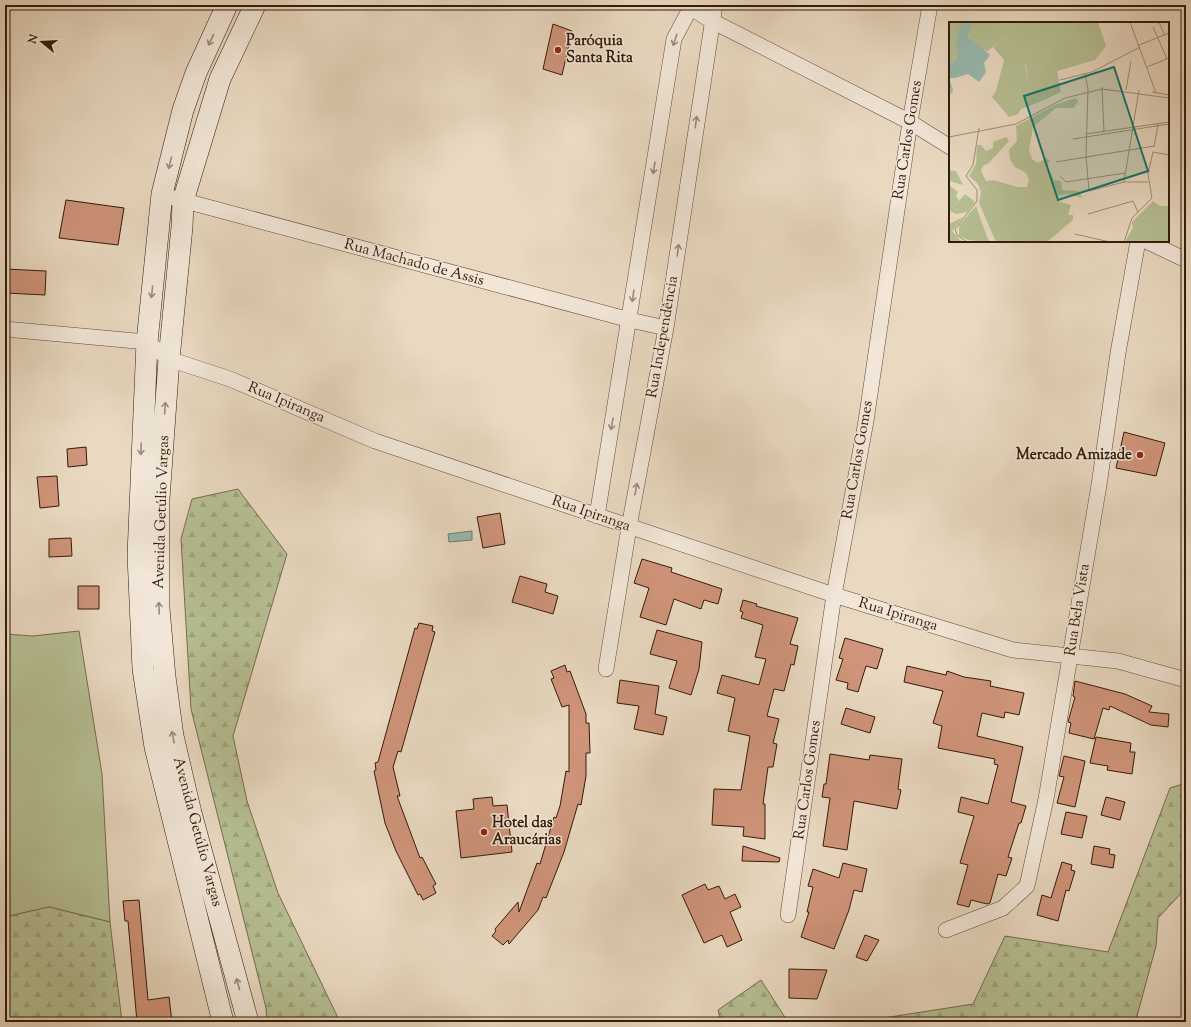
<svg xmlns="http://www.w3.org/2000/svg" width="1191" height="1027" font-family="'Sorts Mill Goudy',serif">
	<defs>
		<pattern id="forest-firs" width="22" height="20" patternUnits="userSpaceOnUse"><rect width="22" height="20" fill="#b6bf93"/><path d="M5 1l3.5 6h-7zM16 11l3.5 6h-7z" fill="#9da47d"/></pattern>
	</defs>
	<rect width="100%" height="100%" fill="#e9d9c1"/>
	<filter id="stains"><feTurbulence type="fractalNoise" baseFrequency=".005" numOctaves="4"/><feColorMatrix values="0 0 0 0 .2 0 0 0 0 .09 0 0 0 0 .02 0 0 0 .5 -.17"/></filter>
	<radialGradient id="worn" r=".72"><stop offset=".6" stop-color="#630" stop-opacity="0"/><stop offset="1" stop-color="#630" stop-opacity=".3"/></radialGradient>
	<path fill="#b6bf93" stroke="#766c4e" d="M 79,631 L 102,774 L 110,922 L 49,907 L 5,917 L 5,634 L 33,636 Z"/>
	<path fill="url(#forest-firs)" stroke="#766c4e" d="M 238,489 L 287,554 L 233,736 L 247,801 L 278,893 L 340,1022 L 267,1022 L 266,1008 L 191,709 L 181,539 L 192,499 Z
		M 1186,783 L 1186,888 L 1158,918 L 1156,946 L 1137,1016 L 1137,1022 L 858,1022 L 973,1004 L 1005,936 L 1108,952 L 1170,788 Z
		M 49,907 L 110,922 L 122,1022 L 5,1022 L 5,917 Z
		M 761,980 L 788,1022 L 721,1022 L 718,1010 Z"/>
	<path fill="#98baaf" stroke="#707a6d" d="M 472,531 L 472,540 L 449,542 L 448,534 Z"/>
	<path fill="#cf9479" stroke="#351a09" d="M 553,24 L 572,31 L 562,75 L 543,69 Z
		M 66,200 L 124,208 L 118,245 L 59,238 Z
		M 5,269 L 46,271 L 45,295 L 5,293 Z
		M 1124,432 L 1165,443 L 1156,476 L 1116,468 Z
		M 86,447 L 87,465 L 68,467 L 67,449 Z
		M 57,476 L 59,506 L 40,508 L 37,477 Z
		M 500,513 L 505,544 L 483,548 L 477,517 Z
		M 71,538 L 72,556 L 49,557 L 49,539 Z
		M 642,559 L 672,568 L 671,572 L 722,589 L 718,604 L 704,600 L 701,609 L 674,599 L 666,625 L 640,617 L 649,588 L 634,583 Z
		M 520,576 L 547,584 L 545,592 L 558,596 L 553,614 L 512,602 Z
		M 78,586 L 99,586 L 99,609 L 78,609 Z
		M 743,600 L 757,604 L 756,606 L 798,618 L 790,644 L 798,646 L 794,665 L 791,664 L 784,691 L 774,689 L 767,716 L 779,719 L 773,743 L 777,744 L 773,767 L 768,767 L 763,804 L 765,804 L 765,839 L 743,836 L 744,827 L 712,825 L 714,789 L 741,790 L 750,736 L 728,731 L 735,698 L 717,693 L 722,675 L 759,685 L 766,659 L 755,657 L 763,625 L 741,618 L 743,612 L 740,611 Z
		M 419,623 L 433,626 L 432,631 L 435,632 L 401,752 L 398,751 L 393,767 L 400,796 L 397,796 L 420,858 L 422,857 L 436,884 L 433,886 L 436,893 L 423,900 L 420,894 L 418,895 L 396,851 L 385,823 L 374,771 L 376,770 L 375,763 L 378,762 L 415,628 L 417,629 Z
		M 657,630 L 702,642 L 699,669 L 691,695 L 669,688 L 677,661 L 650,654 Z
		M 845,638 L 883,649 L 877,669 L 866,666 L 858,692 L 847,689 L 848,683 L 836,680 L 843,659 L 839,658 Z
		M 565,665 L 567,672 L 570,671 L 586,714 L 586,723 L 589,723 L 590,753 L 586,753 L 586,776 L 581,805 L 578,804 L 564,852 L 546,898 L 543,897 L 538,910 L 509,944 L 508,940 L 503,945 L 492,936 L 496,931 L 495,929 L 518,902 L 519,912 L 537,863 L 540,864 L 554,817 L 556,818 L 560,806 L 566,771 L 569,772 L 569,705 L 562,707 L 551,679 L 554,678 L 551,671 Z
		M 907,666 L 946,675 L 947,671 L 964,677 L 991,681 L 990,686 L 1024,693 L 1019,715 L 1005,712 L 1004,718 L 982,713 L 977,736 L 1023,747 L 1011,802 L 1026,806 L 1021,823 L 1019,823 L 1008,857 L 1012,858 L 1006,876 L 998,874 L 990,903 L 987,904 L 971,900 L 969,907 L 957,904 L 968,865 L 960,863 L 974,816 L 958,812 L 961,797 L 988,804 L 998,765 L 994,764 L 995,759 L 938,748 L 942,726 L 933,723 L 943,691 L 904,682 Z
		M 620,680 L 659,686 L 655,714 L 667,717 L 663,735 L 634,729 L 639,706 L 617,703 Z
		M 1075,681 L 1125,694 L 1152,706 L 1149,712 L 1169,714 L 1168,727 L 1151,725 L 1110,706 L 1109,710 L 1103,708 L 1094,739 L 1069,733 L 1071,723 L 1068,722 L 1075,697 L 1073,696 Z
		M 846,708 L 875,717 L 870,733 L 841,724 Z
		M 1096,737 L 1131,743 L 1130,752 L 1135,752 L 1132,774 L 1107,770 L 1108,766 L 1090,763 Z
		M 830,754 L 869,760 L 870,755 L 902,759 L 898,789 L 901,790 L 897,809 L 854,801 L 847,850 L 823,846 L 830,798 L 822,797 L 824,784 L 826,784 Z
		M 1064,756 L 1085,761 L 1075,807 L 1057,803 L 1064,777 L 1059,776 Z
		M 492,797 L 493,806 L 507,805 L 512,852 L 461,858 L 456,811 L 474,809 L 473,799 Z
		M 1106,797 L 1125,802 L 1120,820 L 1101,815 Z
		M 1066,812 L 1087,816 L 1082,838 L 1061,834 Z
		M 743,846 L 780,858 L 779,862 L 742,861 Z
		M 1094,846 L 1110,849 L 1109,854 L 1115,855 L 1113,868 L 1091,864 Z
		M 1062,862 L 1072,865 L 1071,870 L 1075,871 L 1069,891 L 1066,890 L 1058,921 L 1037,915 L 1042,895 L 1051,898 Z
		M 843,863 L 867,869 L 862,892 L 854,890 L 849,910 L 834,949 L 801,937 L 809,912 L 807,912 L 813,887 L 808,886 L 813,869 L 839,878 Z
		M 705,884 L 708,890 L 719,886 L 725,899 L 735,894 L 741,907 L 730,912 L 742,940 L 727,947 L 722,935 L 704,943 L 682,895 Z
		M 139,900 L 148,1000 L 169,997 L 172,1022 L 137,1022 L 128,921 L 125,921 L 123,901 Z
		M 865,935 L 879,940 L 867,961 L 856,957 Z
		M 789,969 L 827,970 L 817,999 L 789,998 Z"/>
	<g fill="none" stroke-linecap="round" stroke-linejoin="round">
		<g stroke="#624a37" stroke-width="16">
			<path id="street" d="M 686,5 L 712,21 L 910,122 L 950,147
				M 174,198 L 630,320 L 666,328
				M 1146,241 L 1186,260
				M 5,329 L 147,342 L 169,359 L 230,379 L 375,441 L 834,595 L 1013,650 L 1118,661 L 1186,680
				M 597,516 L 674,39 L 692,5
				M 606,669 L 629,527 L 666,328 L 715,5
				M 788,915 L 834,595 L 866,421 L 910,122 L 930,5
				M 946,930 L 1003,908 L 1027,886 L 1046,799 L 1099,485 L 1118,353 L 1138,241"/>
		</g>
		<g stroke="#351a09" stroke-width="22">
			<path id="secondary" d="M 223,1022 L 155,747 L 143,669 L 138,555 L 147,342 L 162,194 L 183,110 L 196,73 L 227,5
				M 248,1022 L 191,813 L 173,736 L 165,677 L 159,608 L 159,499 L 169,359 L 182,227 L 183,201 L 220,79 L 255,5"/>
		</g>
		<use href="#street" stroke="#f1e6d7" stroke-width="15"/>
		<use href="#secondary" stroke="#f1e6d7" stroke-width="21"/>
	</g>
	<defs><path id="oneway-shaft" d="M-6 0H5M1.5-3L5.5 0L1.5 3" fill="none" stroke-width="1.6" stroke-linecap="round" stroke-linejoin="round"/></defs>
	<g stroke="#9c8a7a">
		<use href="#oneway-shaft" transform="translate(211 40) rotate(115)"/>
		<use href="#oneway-shaft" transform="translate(675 40) rotate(109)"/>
		<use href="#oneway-shaft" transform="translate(696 122) rotate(-82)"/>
		<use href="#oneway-shaft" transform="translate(170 163) rotate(104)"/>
		<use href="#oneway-shaft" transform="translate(654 168) rotate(99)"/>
		<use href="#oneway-shaft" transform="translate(678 250) rotate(-82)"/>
		<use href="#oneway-shaft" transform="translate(152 292) rotate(96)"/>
		<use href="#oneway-shaft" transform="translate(633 296) rotate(99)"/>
		<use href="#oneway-shaft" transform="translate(165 408) rotate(-86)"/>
		<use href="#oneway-shaft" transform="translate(612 424) rotate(100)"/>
		<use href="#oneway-shaft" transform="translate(141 449) rotate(92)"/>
		<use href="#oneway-shaft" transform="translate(636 489) rotate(-79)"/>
		<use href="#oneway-shaft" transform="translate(159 608) rotate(-92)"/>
		<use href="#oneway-shaft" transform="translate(173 737) rotate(-101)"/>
		<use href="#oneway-shaft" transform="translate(238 984) rotate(-105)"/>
	</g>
	<g fill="#8f2418" stroke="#f1e6d7" stroke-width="1.5">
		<circle cx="558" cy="50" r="4"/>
		<circle cx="1140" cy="455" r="4"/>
		<circle cx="484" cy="832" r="4"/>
	</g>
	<g text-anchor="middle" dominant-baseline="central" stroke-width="3" stroke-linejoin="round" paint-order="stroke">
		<g font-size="15" font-weight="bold" fill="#351a09" stroke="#f1e6d7" text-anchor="start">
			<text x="566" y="41">Paróquia<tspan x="566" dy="17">Santa Rita</tspan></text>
			<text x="1132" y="455" text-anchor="end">Mercado Amizade</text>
			<text x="492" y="823">Hotel das<tspan x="492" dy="17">Araucárias</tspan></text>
		</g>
		<g font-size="15" fill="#351a09" stroke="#f1e6d7">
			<text transform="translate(908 140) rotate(-81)">Rua Carlos Gomes</text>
			<text transform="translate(414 263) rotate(15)">Rua Machado de Assis</text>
			<text transform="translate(663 337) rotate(-80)">Rua Independência</text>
			<text transform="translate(286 403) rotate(23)">Rua Ipiranga</text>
			<text transform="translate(858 460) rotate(-80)">Rua Carlos Gomes</text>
			<text transform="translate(162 512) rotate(-88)">Avenida Getúlio Vargas</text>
			<text transform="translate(591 514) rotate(19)">Rua Ipiranga</text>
			<text transform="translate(1078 610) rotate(-81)">Rua Bela Vista</text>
			<text transform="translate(898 615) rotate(17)">Rua Ipiranga</text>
			<text transform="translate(808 780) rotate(-82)">Rua Carlos Gomes</text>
			<text transform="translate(197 832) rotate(75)">Avenida Getúlio Vargas</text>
		</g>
	</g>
	<g transform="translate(949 22)">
		<rect width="220" height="220" fill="#e9d9c1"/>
		<path d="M 24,0 L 149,0 L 157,24 L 146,38 L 108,49 L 112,70 L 88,81 L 80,62 L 76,38 L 79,32 L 73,19 L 54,16 L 39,29 L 34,28 L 19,15 ZM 0,148 L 7,149 L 14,163 L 0,159 ZM 0,163 L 9,170 L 7,174 L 10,178 L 1,189 Z" fill="#b6bf93"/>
		<path d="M 0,0 L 13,0 L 9,14 L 9,38 L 0,42 ZM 58,13 L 78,19 L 80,25 L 76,44 L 80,62 L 88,81 L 72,87 L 69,92 L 60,95 L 43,75 L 47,69 L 55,38 L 44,25 ZM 127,76 L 129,79 L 125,86 L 107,86 L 84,105 L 80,128 L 83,137 L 89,141 L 97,136 L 101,139 L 97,144 L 105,158 L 112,159 L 113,168 L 129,169 L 134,176 L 118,172 L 106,174 L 109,179 L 122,183 L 119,193 L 124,193 L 124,198 L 98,220 L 47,220 L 30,181 L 32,170 L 29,162 L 20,154 L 27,142 L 28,123 L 32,123 L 37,129 L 44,126 L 44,120 L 57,115 L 60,119 L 39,142 L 35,143 L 32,148 L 34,153 L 37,159 L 45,158 L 68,165 L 78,165 L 80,158 L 77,151 L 65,144 L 61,137 L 60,128 L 68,119 L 67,104 L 108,82 ZM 16,172 L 26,180 L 18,190 L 7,192 L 1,189 ZM 204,179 L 211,184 L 220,184 L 220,220 L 179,220 L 177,218 L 184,206 L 183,200 ZM 27,184 L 38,215 L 41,220 L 19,218 L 10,214 L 10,203 ZM 14,195 L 3,209 L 13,220 L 0,220 L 0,202 Z" fill="#b6bf93"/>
		<path d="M 13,0 L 24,0 L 19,15 L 41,33 L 35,41 L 37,50 L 30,60 L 19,52 L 6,56 L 0,56 L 0,42 L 9,37 L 7,17 Z" fill="#98baaf"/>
		<path fill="none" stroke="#98baaf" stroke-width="2" d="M 0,60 L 3,68 L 0,72"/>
		<path fill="none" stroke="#a18d77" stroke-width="1" d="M 181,0 L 207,71M 210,0 L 215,12M 204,5 L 218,37M 190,23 L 220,11M 198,45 L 220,36M 136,52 L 139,67 L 137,134 L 140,169 L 175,160 L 199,160M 111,58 L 143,50 L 191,25M 153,65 L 155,110M 177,68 L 182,39M 203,70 L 220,73M 137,112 L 220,100M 0,115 L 67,102 L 116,76 L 153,67 L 220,76M 124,117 L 220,102M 205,125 L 209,102M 107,140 L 205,124M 111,154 L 117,160 L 176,151M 175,160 L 190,68M 139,192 L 184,179 L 189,190M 126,212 L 161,220M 18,220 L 8,213 L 6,207 L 28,179 L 28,168 L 17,154 L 24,143 L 30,106M 175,220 L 183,196 L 203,176 L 199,152 L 204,130 L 220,133"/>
		<path fill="#0f766e" fill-opacity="0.15" stroke="#0f766e" stroke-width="2" d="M 165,45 L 199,149 L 109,178 L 75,74 Z"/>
		<rect width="220" height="220" fill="none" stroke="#351a09" stroke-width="2"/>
	</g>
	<rect width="1191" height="1027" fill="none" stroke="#e9d9c1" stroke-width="20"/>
	<rect x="6" y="6" width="1179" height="1015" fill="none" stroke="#351a09" stroke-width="2"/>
	<rect x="10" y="10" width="1171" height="1007" fill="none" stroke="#351a09"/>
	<g transform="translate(42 42) rotate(288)" stroke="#f1e6d7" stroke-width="3" paint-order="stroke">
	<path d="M0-3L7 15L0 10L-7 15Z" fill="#351a09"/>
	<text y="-6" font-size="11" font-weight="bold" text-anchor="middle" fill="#351a09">N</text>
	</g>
	<rect width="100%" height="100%" filter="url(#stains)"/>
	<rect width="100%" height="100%" fill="url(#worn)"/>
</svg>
